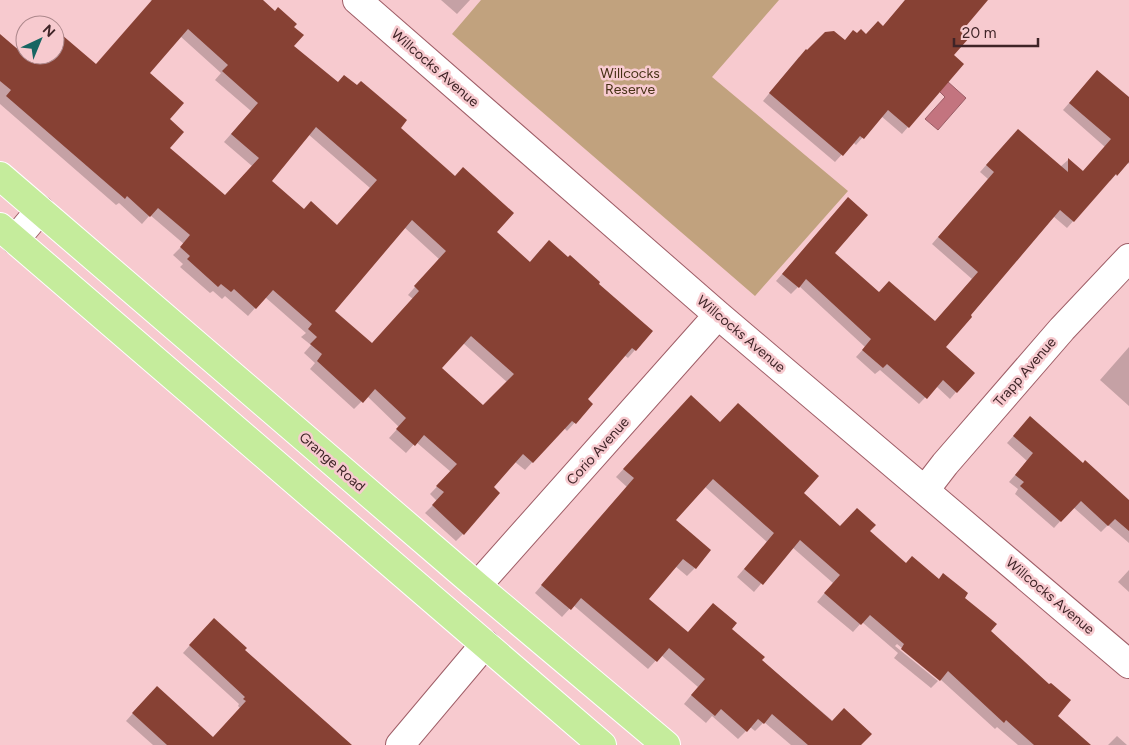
<svg xmlns="http://www.w3.org/2000/svg" width="1129" height="745" font-family="Figtree,sans-serif">
	<rect width="100%" height="100%" fill="#f7cacf"/>
	<path fill="#c1a27e" d="M 481,0 L 779,0 L 712,77 L 848,191 L 755,296 L 452,34 Z"/>
	<path fill="#c3747f" stroke="#9b5c65" d="M 947,81 L 966,98 L 938,130 L 925,119 L 945,97 L 939,91 Z"/>
	<path fill="#0003" fill-rule="evenodd" d="M 150,0 L 261,0 L 293,27 L 293,46 L 337,83 L 399,128 L 495,232 L 529,263 L 541,249 L 597,284 L 635,350 L 628,358 L 624,355 L 586,399 L 592,404 L 567,431 L 564,428 L 525,470 L 515,462 L 492,487 L 463,534 L 456,541 L 425,513 L 437,501 L 430,494 L 451,472 L 416,442 L 406,453 L 389,438 L 399,427 L 367,396 L 354,409 L 310,369 L 315,363 L 304,353 L 311,345 L 301,337 L 306,333 L 265,297 L 248,316 L 225,296 L 222,299 L 213,291 L 210,293 L 180,267 L 183,264 L 173,255 L 184,244 L 150,215 L 142,224 L 119,203 L 116,205 L 0,104 L 0,36 L 34,65 L 43,55 L 55,55 L 55,42 L 96,66 L 152,1 ZM 180,36 L 221,73 L 215,80 L 251,111 L 224,142 L 252,166 L 225,196 L 168,148 L 168,119 L 148,73 ZM 308,134 L 370,188 L 337,226 L 304,211 L 270,181 ZM 404,227 L 439,259 L 408,295 L 413,299 L 372,344 L 333,311 ZM 463,343 L 507,382 L 483,407 L 440,368 Z
		M 441,0 L 470,0 L 457,14 Z
		M 905,0 L 987,0 L 959,32 L 952,56 L 908,127 L 902,134 L 881,116 L 856,145 L 853,142 L 835,162 L 763,101 L 799,57 L 844,41 L 857,35 L 866,35 L 883,27 Z
		M 1091,78 L 1129,98 L 1129,164 L 1127,162 L 1110,181 L 1109,181 L 1067,228 L 1053,216 L 944,347 L 956,392 L 950,399 L 936,386 L 919,404 L 880,370 L 875,374 L 856,357 L 865,347 L 799,286 L 791,294 L 776,281 L 841,206 L 833,253 L 879,294 L 935,322 L 972,279 L 932,244 L 988,179 L 980,172 L 1011,137 L 1060,167 L 1068,160 L 1082,172 L 1105,147 L 1063,110 Z
		M 1129,347 L 1129,406 L 1100,380 Z
		M 683,405 L 802,494 L 840,528 L 868,532 L 906,564 L 938,580 L 944,574 L 1056,716 L 1082,745 L 1018,745 L 997,727 L 995,729 L 940,679 L 897,644 L 895,646 L 938,681 L 931,688 L 894,658 L 898,653 L 862,622 L 853,632 L 817,602 L 833,583 L 792,547 L 754,592 L 737,577 L 767,542 L 704,486 L 674,520 L 695,568 L 687,576 L 675,566 L 647,600 L 687,633 L 730,629 L 761,660 L 861,745 L 791,745 L 764,722 L 755,731 L 750,727 L 738,739 L 712,716 L 706,723 L 684,704 L 698,687 L 661,655 L 648,669 L 573,605 L 562,617 L 535,593 L 627,487 L 616,477 Z
		M 1023,425 L 1082,464 L 1129,501 L 1129,543 L 1108,525 L 1101,532 L 1073,507 L 1054,528 L 1015,494 L 1018,489 L 1009,482 L 1027,461 L 1007,443 Z
		M 1129,570 L 1129,592 L 1118,582 Z
		M 207,626 L 243,650 L 335,745 L 153,745 L 126,721 L 150,694 L 213,738 L 240,708 L 238,706 L 239,704 L 183,653 Z
		M 1117,736 L 1127,745 L 1108,745 Z"/>
	<path fill="#874134" fill-rule="evenodd" d="M 152,0 L 263,0 L 275,11 L 278,7 L 297,24 L 294,27 L 304,35 L 294,46 L 338,82 L 344,75 L 357,85 L 361,81 L 407,120 L 401,128 L 455,176 L 463,167 L 514,213 L 497,232 L 530,262 L 549,240 L 568,257 L 570,255 L 600,282 L 599,284 L 653,331 L 636,351 L 632,348 L 588,399 L 593,404 L 576,424 L 572,421 L 533,463 L 523,454 L 494,487 L 500,493 L 464,535 L 432,505 L 444,492 L 436,486 L 457,464 L 424,435 L 415,446 L 396,429 L 406,418 L 375,389 L 363,403 L 317,361 L 322,354 L 310,344 L 317,337 L 308,329 L 312,324 L 273,290 L 256,309 L 234,289 L 231,292 L 221,284 L 218,287 L 187,259 L 190,256 L 180,247 L 190,235 L 158,208 L 150,217 L 127,196 L 125,199 L 6,96 L 11,90 L 0,81 L 0,34 L 35,64 L 42,55 L 55,55 L 55,29 L 96,64 ZM 188,29 L 228,65 L 222,71 L 258,103 L 231,134 L 259,158 L 225,195 L 170,148 L 184,132 L 170,119 L 184,103 L 150,73 ZM 316,127 L 377,180 L 337,225 L 311,201 L 304,209 L 272,181 ZM 412,220 L 446,251 L 414,286 L 419,291 L 372,343 L 335,311 ZM 471,336 L 514,374 L 483,405 L 442,368 Z
		M 905,0 L 988,0 L 961,32 L 969,38 L 954,55 L 964,64 L 909,128 L 888,110 L 864,139 L 860,136 L 843,156 L 769,93 L 806,49 L 807,50 L 825,32 L 834,31 L 845,40 L 853,30 L 857,33 L 861,29 L 866,34 L 878,21 L 883,26 Z
		M 1097,70 L 1129,97 L 1129,162 L 1117,176 L 1116,174 L 1074,222 L 1060,210 L 971,315 L 972,317 L 946,347 L 975,373 L 957,393 L 943,380 L 927,399 L 887,364 L 883,368 L 862,350 L 871,339 L 806,279 L 799,288 L 782,274 L 848,197 L 868,215 L 835,253 L 879,292 L 889,281 L 935,321 L 978,272 L 938,237 L 994,172 L 986,165 L 1018,129 L 1068,172 L 1068,158 L 1083,171 L 1111,139 L 1069,103 Z
		M 691,395 L 720,422 L 738,403 L 819,476 L 804,493 L 840,526 L 857,508 L 876,525 L 870,531 L 906,563 L 912,556 L 939,579 L 943,573 L 968,593 L 965,598 L 997,624 L 991,631 L 1049,684 L 1051,683 L 1071,700 L 1058,716 L 1091,745 L 1034,745 L 1006,720 L 1004,723 L 948,671 L 940,681 L 901,649 L 904,644 L 870,615 L 861,625 L 824,593 L 840,575 L 800,540 L 763,585 L 744,569 L 774,533 L 713,479 L 676,520 L 711,550 L 696,569 L 683,559 L 649,599 L 688,632 L 713,603 L 737,623 L 732,629 L 765,657 L 762,660 L 832,721 L 844,708 L 872,734 L 861,745 L 808,745 L 772,714 L 764,724 L 758,719 L 747,732 L 721,709 L 715,716 L 691,695 L 705,679 L 669,648 L 657,662 L 581,598 L 571,610 L 541,585 L 634,478 L 623,469 Z
		M 1030,416 L 1083,463 L 1085,460 L 1129,500 L 1129,531 L 1115,519 L 1108,526 L 1081,501 L 1061,522 L 1020,486 L 1024,482 L 1015,475 L 1033,453 L 1013,436 Z
		M 214,618 L 247,648 L 245,650 L 352,745 L 167,745 L 132,713 L 157,686 L 213,737 L 246,701 L 243,699 L 245,697 L 189,645 Z"/>
	<g fill="none" stroke-linecap="round" stroke-linejoin="round">
		<g stroke="#9f5e67" stroke-width="30">
			<path id="minor" d="M 357,0 L 718,315 L 1129,664
				M 15,240 L 40,210
				M 925,490 L 945,464 L 1062,329 L 1129,258
				M 477,586 L 718,315
				M 400,745 L 485,644"/>
		</g>
		<g stroke="#fff" stroke-width="30">
			<path id="major" d="M 0,176 L 477,586 L 666,745
				M 0,227 L 602,745"/>
		</g>
		<use href="#minor" stroke="#fff" stroke-width="28"/>
		<use href="#major" stroke="#c5ec9c" stroke-width="28"/>
	</g>
	<g text-anchor="middle" dominant-baseline="central" stroke-width="5" stroke-linejoin="round" paint-order="stroke">
		<g font-size="14" fill="#3f2427" stroke="#f7cacf">
			<text transform="translate(435 68) rotate(41)">Willcocks Avenue</text>
			<text transform="translate(741 334) rotate(40)">Willcocks Avenue</text>
			<text transform="translate(1025 372) rotate(-49)">Trapp Avenue</text>
			<text transform="translate(598 451) rotate(-48)">Corio Avenue</text>
			<text transform="translate(332 462) rotate(41)">Grange Road</text>
			<text transform="translate(1050 596) rotate(40)">Willcocks Avenue</text>
		</g>
		<g font-size="14" fill="#453014" stroke="#f7cacf">
			<text x="630" y="73">Willcocks<tspan x="630" dy="16">Reserve</tspan></text>
		</g>
	</g>
	<g transform="translate(40 40) rotate(44)"><circle r="24" fill="#f7cacf" stroke="#ad888c"/>
	<path d="M0-4L9 19L0 12L-9 19Z" fill="#176562"/>
	<text y="-8" font-size="14" font-weight="bold" text-anchor="middle" fill="#3f2427">N</text>
	</g>
	<path d="M954 38v8h84v-8" fill="none" stroke="#3f2427" stroke-width="2.5"/>
	<text x="962" y="38" font-size="15" fill="#3f2427" stroke="#f7cacf" stroke-width="4" paint-order="stroke">20 m</text>
</svg>
